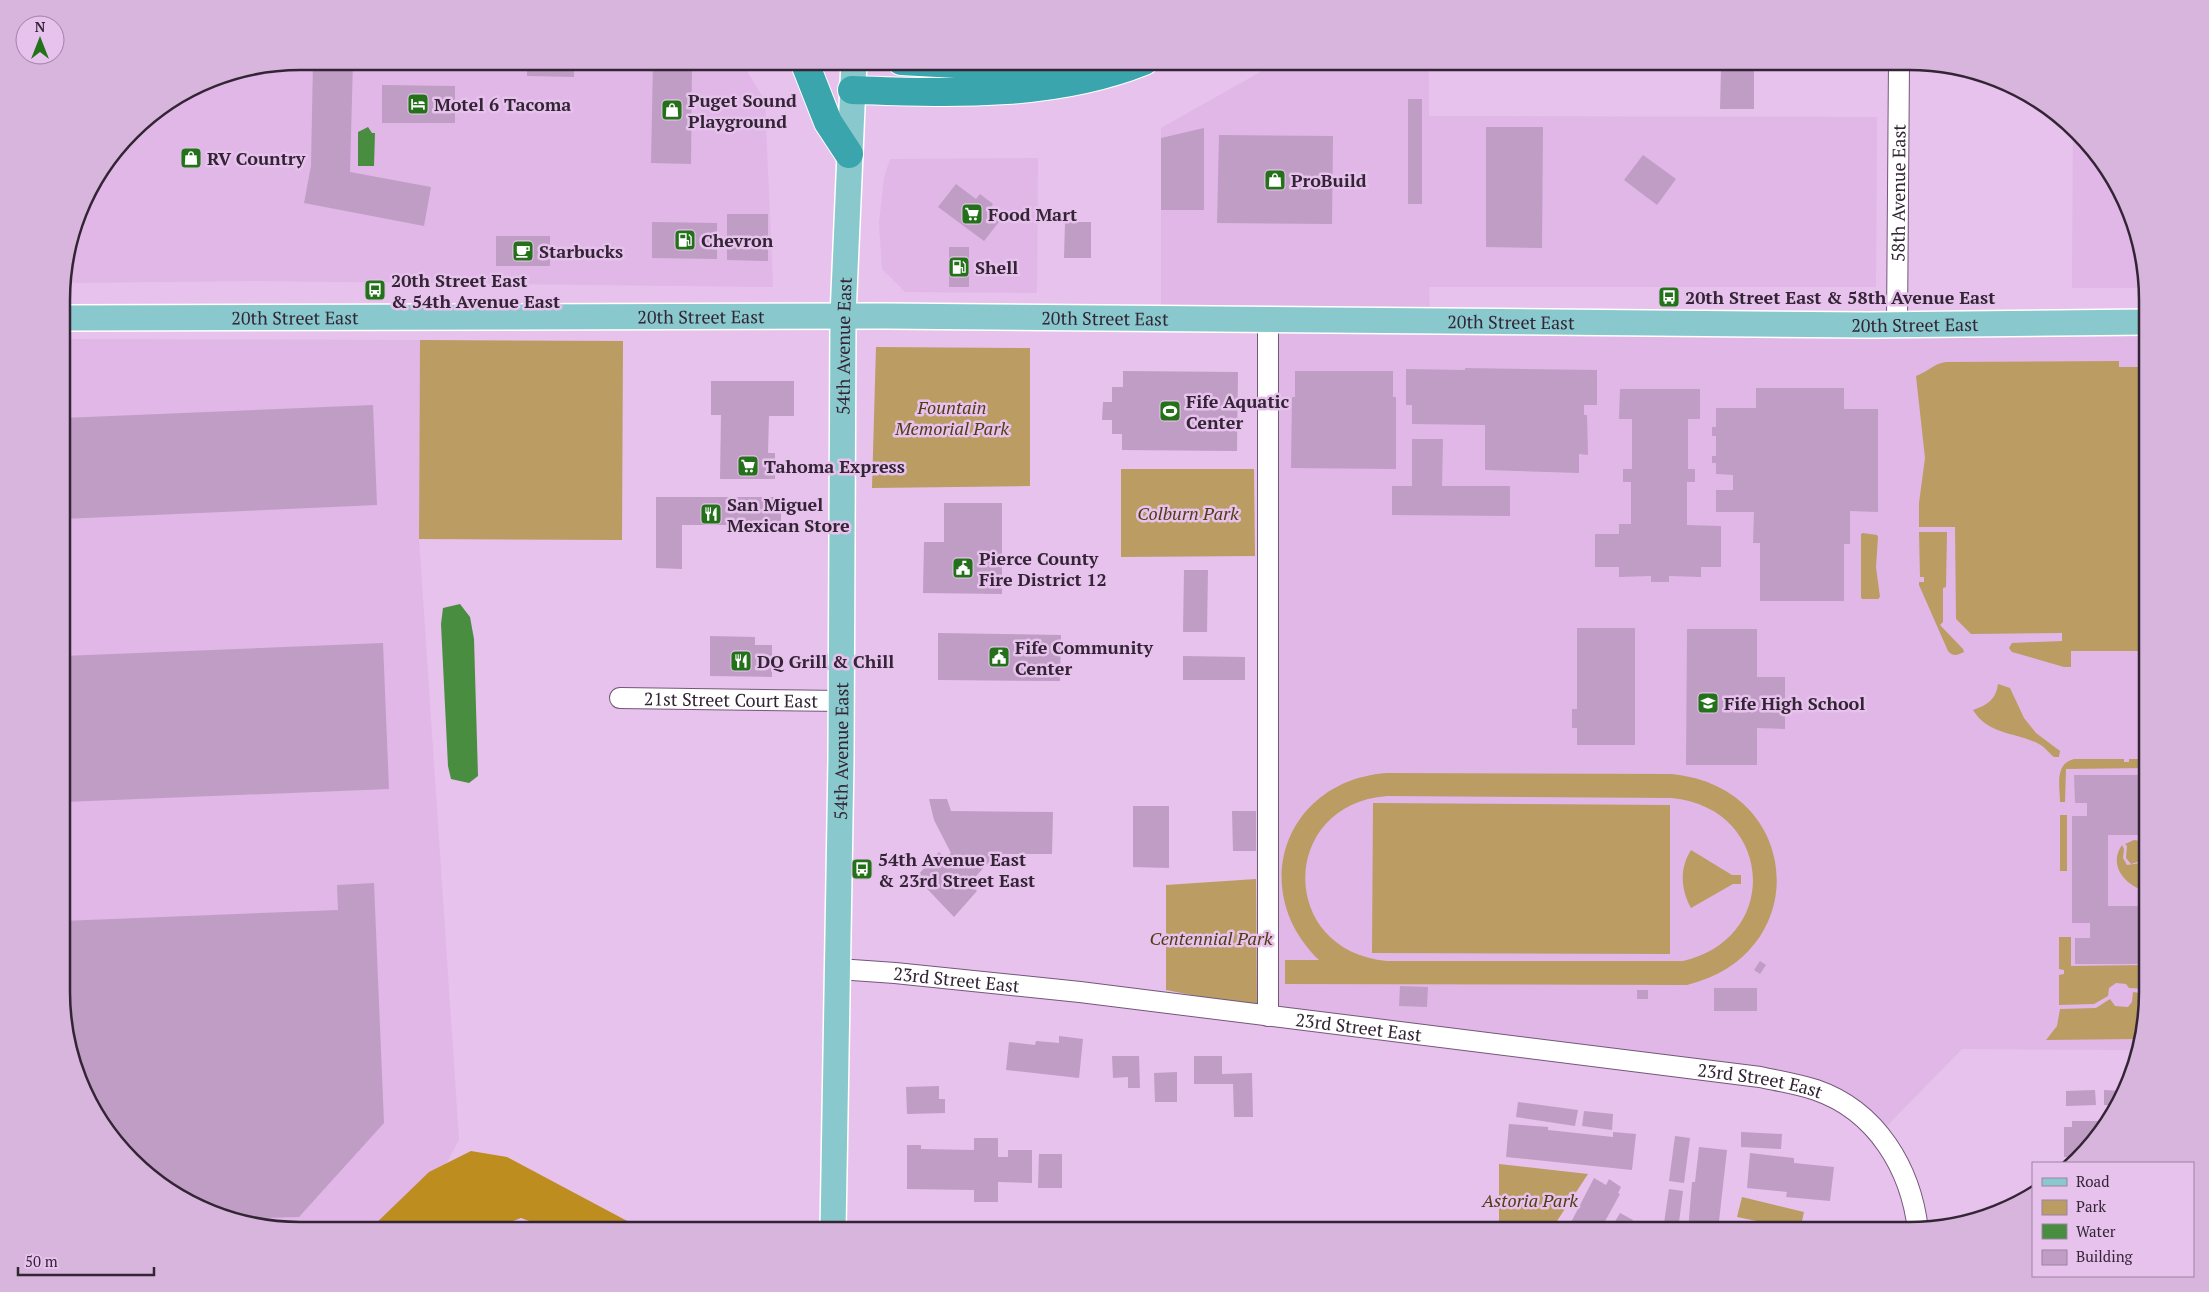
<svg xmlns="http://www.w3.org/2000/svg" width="2209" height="1292" font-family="'PT Serif',serif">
	<rect width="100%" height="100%" fill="#e6c2ec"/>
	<path fill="#e0b7e7" d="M 300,61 L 741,61 L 765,101 L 773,287 L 257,281 L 63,283 L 63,269 L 86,194 L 143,121 L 209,79 Z
		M 1280,61 L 1429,61 L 1429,116 L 1877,117 L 1876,287 L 1429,287 L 1430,321 L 2147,322 L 2147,1007 L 2134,1050 L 1962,1049 L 1880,1133 L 1832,1097 L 1268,1016 L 1268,320 L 1161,319 L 1161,128 Z
		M 2073,127 L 2116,181 L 2147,288 L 2072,288 Z
		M 1038,158 L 1037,293 L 905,292 L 882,269 L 879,223 L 884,178 L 890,159 Z
		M 63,339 L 420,340 L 419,539 L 459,1140 L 410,1231 L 300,1231 L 238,1223 L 181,1199 L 63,1023 Z"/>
	<path fill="#bb9c63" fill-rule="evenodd" d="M 420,340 L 623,341 L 622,540 L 419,539 Z
		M 876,347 L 1030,348 L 1030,486 L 872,488 Z
		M 2119,361 L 2119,367 L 2147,367 L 2147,651 L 2071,651 L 2071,667 L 2064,667 L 2012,652 L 2009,648 L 2012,643 L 2062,641 L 2062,633 L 1971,634 L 1956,619 L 1955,527 L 1919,527 L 1919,503 L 1925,458 L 1916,376 C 1929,371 1933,364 1946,362 Z
		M 1121,469 L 1254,469 L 1255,556 L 1121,557 Z
		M 1919,532 L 1947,532 L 1946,587 L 1943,588 L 1943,622 L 1940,625 L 1963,649 L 1964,652 C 1958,655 1953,657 1948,651 L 1919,585 L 1919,582 L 1924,582 L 1924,577 L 1920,577 Z
		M 1863,533 L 1877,535 L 1878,537 L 1876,567 L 1880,597 L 1878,599 L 1862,599 L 1861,597 L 1861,534 Z
		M 1998,684 L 2010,688 L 2024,718 L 2036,733 L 2060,751 L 2059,757 L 2054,757 C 2049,753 2045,747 2039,744 C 2016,732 1988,735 1973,710 C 1988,705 1996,699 1998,684 Z
		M 2074,759 L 2124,759 L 2124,762 L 2129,762 L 2129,759 L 2147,759 L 2147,768 L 2066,769 L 2065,802 L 2060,802 C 2060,786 2054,764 2074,759 Z
		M 1387,773 L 1671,774 C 1803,786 1815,954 1687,985 L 1285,984 L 1285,960 L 1319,960 C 1246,889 1286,780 1387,773 ZM 1387,796 L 1671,798 C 1773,807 1783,938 1683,961 L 1387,961 C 1277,951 1279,804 1387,796 Z
		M 1373,803 L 1670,805 L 1670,954 L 1372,953 Z
		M 2060,815 L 2067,815 L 2067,871 L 2060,871 Z
		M 2134,840 L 2147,842 L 2147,859 L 2131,864 L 2126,858 L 2127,846 L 2125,844 Z
		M 2122,845 L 2124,849 L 2123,858 L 2127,865 L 2147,862 L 2147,891 C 2127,887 2107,866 2122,845 Z
		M 1691,850 L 1732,875 L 1741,875 L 1741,884 L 1733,884 L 1691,908 C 1681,890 1679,869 1691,850 Z
		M 1256,879 L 1257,1008 L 1166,990 L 1166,885 Z
		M 2059,937 L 2071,937 L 2071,966 L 2147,965 L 2147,989 L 2129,988 L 2126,984 L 2116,983 L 2109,988 L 2108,996 L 2094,1004 L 2059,1005 L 2059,975 L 2064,974 L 2064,970 L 2059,969 Z
		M 2133,992 L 2146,994 L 2140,1001 L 2139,1013 L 2144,1018 L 2137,1039 L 2046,1040 L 2057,1026 L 2060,1009 L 2096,1008 L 2110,999 L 2115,1006 L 2128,1007 L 2132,1002 Z
		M 1499,1164 L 1588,1174 L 1551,1230 L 1499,1230 Z
		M 1742,1197 L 1804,1212 L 1800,1230 L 1737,1217 Z"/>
	<path fill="#be8d20" d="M 471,1151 L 507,1157 L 646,1231 L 556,1231 L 521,1218 L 487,1231 L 368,1231 L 429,1172 Z"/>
	<path fill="#498d41" d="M 368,127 L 372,133 L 375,133 L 374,166 L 358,166 L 358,132 Z
		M 460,604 L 470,617 L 474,639 L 478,776 L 469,783 L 451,779 L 448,766 L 441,624 L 443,608 Z"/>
	<path fill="#c09dc5" d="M 313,61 L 353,61 L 350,172 L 431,187 L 424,226 L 304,203 L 311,166 Z
		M 527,61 L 574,61 L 574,77 L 527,76 Z
		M 653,61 L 692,61 L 691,164 L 651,163 Z
		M 1777,61 L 1804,61 L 1804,70 L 1777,70 Z
		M 1721,69 L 1754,70 L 1754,109 L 1720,109 Z
		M 382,85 L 455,86 L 455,123 L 382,123 Z
		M 1408,99 L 1422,99 L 1422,204 L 1408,204 Z
		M 1486,127 L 1543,127 L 1542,248 L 1486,247 Z
		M 1204,128 L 1204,210 L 1161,210 L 1161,138 Z
		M 1219,135 L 1333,136 L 1332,224 L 1217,223 Z
		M 1643,155 L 1676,179 L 1657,205 L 1624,180 Z
		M 956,184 L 976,199 L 980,194 L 993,204 L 990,209 L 1002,218 L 984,241 L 938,207 Z
		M 727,214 L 768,214 L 768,261 L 727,260 Z
		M 652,222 L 717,223 L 717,259 L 652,258 Z
		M 1065,222 L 1091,222 L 1091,258 L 1064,258 Z
		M 496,236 L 550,236 L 550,266 L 496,266 Z
		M 949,247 L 969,247 L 969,287 L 949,287 Z
		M 1465,368 L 1597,370 L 1597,405 L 1584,405 L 1584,415 L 1587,415 L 1588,455 L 1579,454 L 1579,473 L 1485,470 L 1485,425 L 1412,424 L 1412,405 L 1406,405 L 1406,369 L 1465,370 Z
		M 1123,371 L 1238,372 L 1237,451 L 1122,450 L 1122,434 L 1112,434 L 1112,420 L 1102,420 L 1103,402 L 1112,402 L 1112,387 L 1123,387 Z
		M 1295,371 L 1393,371 L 1393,397 L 1396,397 L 1396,469 L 1291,468 L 1292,397 L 1295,397 Z
		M 711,381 L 794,381 L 794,416 L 769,416 L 768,453 L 775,453 L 775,479 L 720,479 L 721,415 L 711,415 Z
		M 1756,388 L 1844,388 L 1844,409 L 1878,409 L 1878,512 L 1850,511 L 1850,544 L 1844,544 L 1844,601 L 1760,601 L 1760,543 L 1753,543 L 1754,512 L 1716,512 L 1716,490 L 1733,490 L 1733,475 L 1716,474 L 1716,463 L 1712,463 L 1712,456 L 1716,456 L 1716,436 L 1712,436 L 1712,427 L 1716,427 L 1716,408 L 1756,408 Z
		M 1620,389 L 1700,389 L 1700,419 L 1688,419 L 1688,469 L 1695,469 L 1695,482 L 1687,482 L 1687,525 L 1721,526 L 1721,567 L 1701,567 L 1701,577 L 1669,576 L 1669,582 L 1651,582 L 1651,576 L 1619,577 L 1619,567 L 1595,567 L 1595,534 L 1619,534 L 1619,524 L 1631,524 L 1631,482 L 1623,482 L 1623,469 L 1632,469 L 1632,419 L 1619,419 Z
		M 373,405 L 377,505 L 63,519 L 63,418 Z
		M 1412,439 L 1443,439 L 1442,486 L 1510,486 L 1510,516 L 1392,515 L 1392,486 L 1412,486 Z
		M 656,497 L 781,497 L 781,525 L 682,525 L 682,569 L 656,568 Z
		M 944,503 L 1002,503 L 1002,594 L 923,593 L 924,542 L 944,542 Z
		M 1184,570 L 1208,570 L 1207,632 L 1183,632 Z
		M 1577,628 L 1635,628 L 1635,745 L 1577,745 L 1577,728 L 1572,728 L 1572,709 L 1577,709 Z
		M 1687,629 L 1757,629 L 1757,677 L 1785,677 L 1785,729 L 1757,728 L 1757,765 L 1686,765 Z
		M 938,633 L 1061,635 L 1060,681 L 938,680 Z
		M 710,636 L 755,637 L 755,645 L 772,645 L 772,677 L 710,676 Z
		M 383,643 L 389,789 L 64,802 L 63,656 Z
		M 1183,656 L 1245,657 L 1245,680 L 1183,680 Z
		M 2074,775 L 2147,775 L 2147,835 L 2108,835 L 2108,906 L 2147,906 L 2147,964 L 2075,964 L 2075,938 L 2090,938 L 2090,923 L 2072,923 L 2072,816 L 2087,816 L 2087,803 L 2075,803 Z
		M 929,799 L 947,799 L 951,811 L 1053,812 L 1052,854 L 996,854 L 969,884 L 977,891 L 954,917 L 916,877 L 939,852 L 946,859 L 951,853 L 934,820 Z
		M 1133,806 L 1169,806 L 1169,868 L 1133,867 Z
		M 1232,811 L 1256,811 L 1256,851 L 1233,851 Z
		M 374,883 L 384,1123 L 299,1217 L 231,1219 L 181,1199 L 101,1124 L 63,1023 L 63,921 L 338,910 L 337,885 Z
		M 1760,961 L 1766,965 L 1760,974 L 1754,970 Z
		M 1400,986 L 1428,987 L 1427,1007 L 1399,1006 Z
		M 1714,988 L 1757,988 L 1757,1011 L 1714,1011 Z
		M 1637,990 L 1648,990 L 1648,999 L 1637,999 Z
		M 1059,1036 L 1083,1039 L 1079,1078 L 1006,1070 L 1009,1042 L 1035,1045 L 1036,1041 L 1059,1043 Z
		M 1112,1056 L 1139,1056 L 1140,1088 L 1128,1088 L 1128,1077 L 1113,1078 Z
		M 1194,1056 L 1222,1056 L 1222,1074 L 1252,1073 L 1253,1117 L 1234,1117 L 1233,1084 L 1194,1084 Z
		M 1177,1072 L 1177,1102 L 1155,1102 L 1154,1073 Z
		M 939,1086 L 939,1099 L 945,1099 L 945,1113 L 907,1114 L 906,1087 Z
		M 2095,1090 L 2096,1105 L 2066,1106 L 2066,1091 Z
		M 2104,1090 L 2122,1091 L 2117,1105 L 2104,1105 Z
		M 1518,1102 L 1578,1110 L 1575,1126 L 1516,1117 Z
		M 1584,1111 L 1613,1114 L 1612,1130 L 1582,1126 Z
		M 2102,1117 L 2112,1117 L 2077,1161 L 2073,1163 L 2073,1157 L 2064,1157 L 2064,1127 L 2072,1127 L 2072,1121 L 2102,1121 Z
		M 1509,1124 L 1548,1127 L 1548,1130 L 1613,1137 L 1613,1132 L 1636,1134 L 1632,1170 L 1506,1157 Z
		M 1741,1132 L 1782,1134 L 1781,1149 L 1741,1147 Z
		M 1675,1136 L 1690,1138 L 1684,1183 L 1669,1181 Z
		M 974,1138 L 998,1138 L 998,1157 L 1008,1157 L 1008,1150 L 1032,1150 L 1032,1183 L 998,1182 L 998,1202 L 974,1202 L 974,1190 L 907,1189 L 907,1145 L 921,1145 L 921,1149 L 974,1150 Z
		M 1699,1147 L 1727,1150 L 1718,1230 L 1688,1230 L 1692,1182 L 1695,1182 Z
		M 1750,1153 L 1794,1158 L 1794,1163 L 1834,1167 L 1830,1201 L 1786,1197 L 1787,1192 L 1747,1188 Z
		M 1039,1154 L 1062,1154 L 1062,1188 L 1038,1188 Z
		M 1594,1178 L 1606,1185 L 1609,1179 L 1621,1187 L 1618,1193 L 1620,1194 L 1603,1225 L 1605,1226 L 1602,1230 L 1567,1230 Z
		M 1669,1189 L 1683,1191 L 1678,1230 L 1663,1230 Z
		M 1620,1213 L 1633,1220 L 1628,1230 L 1610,1230 Z"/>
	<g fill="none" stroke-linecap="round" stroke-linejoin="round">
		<g stroke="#75567b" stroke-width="22">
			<g id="minor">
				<path d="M 1268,320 L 1268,1016"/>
				<path id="s1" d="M 1897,325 L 1899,61"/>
				<path id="s2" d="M 620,698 L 842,701"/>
				<path id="s3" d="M 838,969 L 895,973 L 1080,992 L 1760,1077 C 1779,1081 1798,1084 1816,1090 C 1877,1111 1911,1169 1918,1230"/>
			</g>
		</g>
		<g stroke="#fff" stroke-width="28">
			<g id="major">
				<path id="s4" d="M 63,318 L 886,316 L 1869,325 L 2147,322"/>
				<path id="s5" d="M 833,1231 L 841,759 L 843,316 L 854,61"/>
			</g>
		</g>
		<g stroke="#fff" stroke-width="30">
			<path id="highway" d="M 804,61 L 828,122 L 849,154
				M 901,61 L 1011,67 L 1036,64 L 1046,61
				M 852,90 C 949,93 1052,98 1144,61"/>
		</g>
		<use href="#minor" stroke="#fff" stroke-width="20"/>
		<use href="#major" stroke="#89c9cd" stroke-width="25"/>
		<use href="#highway" stroke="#3aa5ac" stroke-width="28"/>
	</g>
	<defs>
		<g id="hotel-square" transform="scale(1.125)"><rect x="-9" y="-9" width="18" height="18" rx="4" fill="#23721a" stroke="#e6c2ec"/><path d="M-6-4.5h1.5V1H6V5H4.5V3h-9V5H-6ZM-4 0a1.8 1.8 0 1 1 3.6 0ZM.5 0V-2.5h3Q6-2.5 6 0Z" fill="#fff"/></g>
		<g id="shop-square" transform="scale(1.125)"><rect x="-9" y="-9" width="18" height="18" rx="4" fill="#23721a" stroke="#e6c2ec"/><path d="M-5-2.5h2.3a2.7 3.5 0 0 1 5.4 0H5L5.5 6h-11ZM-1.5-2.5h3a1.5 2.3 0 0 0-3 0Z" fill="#fff"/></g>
		<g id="supermarket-square" transform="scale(1.125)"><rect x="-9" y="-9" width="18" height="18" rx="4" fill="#23721a" stroke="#e6c2ec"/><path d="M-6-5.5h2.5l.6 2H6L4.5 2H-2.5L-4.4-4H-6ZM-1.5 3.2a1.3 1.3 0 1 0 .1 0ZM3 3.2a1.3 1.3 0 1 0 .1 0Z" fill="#fff"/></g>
		<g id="fuel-square" transform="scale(1.125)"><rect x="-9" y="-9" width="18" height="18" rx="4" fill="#23721a" stroke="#e6c2ec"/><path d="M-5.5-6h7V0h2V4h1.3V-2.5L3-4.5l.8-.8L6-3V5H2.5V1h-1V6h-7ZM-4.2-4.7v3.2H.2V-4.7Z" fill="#fff"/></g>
		<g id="cafe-square" transform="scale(1.125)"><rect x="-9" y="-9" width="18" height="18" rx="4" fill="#23721a" stroke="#e6c2ec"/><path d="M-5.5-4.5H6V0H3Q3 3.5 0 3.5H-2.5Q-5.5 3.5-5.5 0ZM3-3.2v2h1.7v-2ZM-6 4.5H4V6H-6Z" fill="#fff"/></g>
		<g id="bus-square" transform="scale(1.125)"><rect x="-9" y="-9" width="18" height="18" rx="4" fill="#23721a" stroke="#e6c2ec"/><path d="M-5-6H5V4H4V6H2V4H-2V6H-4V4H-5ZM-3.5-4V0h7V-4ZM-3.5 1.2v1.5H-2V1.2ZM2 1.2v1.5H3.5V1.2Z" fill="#fff"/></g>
		<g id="stadium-square" transform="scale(1.125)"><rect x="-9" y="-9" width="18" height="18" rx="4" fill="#23721a" stroke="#e6c2ec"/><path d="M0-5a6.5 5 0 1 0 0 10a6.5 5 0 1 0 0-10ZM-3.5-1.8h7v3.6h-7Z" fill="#fff"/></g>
		<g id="restaurant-square" transform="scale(1.125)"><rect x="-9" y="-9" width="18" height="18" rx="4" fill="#23721a" stroke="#e6c2ec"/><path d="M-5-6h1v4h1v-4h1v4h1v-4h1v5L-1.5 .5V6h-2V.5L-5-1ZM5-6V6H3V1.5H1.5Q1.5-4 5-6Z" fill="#fff"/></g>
		<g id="civic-square" transform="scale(1.125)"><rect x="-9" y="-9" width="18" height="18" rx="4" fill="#23721a" stroke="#e6c2ec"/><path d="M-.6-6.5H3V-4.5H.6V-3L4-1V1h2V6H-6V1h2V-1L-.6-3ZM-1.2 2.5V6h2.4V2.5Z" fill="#fff"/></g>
		<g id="school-square" transform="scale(1.125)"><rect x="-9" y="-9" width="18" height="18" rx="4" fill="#23721a" stroke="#e6c2ec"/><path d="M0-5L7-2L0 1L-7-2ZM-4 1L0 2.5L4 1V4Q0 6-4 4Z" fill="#fff"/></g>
	</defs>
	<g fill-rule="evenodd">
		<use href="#hotel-square" x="418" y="104"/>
		<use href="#shop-square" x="672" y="110"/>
		<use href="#shop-square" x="191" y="158"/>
		<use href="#shop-square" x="1275" y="180"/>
		<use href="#supermarket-square" x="972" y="214"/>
		<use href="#fuel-square" x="685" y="240"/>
		<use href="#cafe-square" x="523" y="251"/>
		<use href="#fuel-square" x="959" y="267"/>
		<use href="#bus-square" x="375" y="290"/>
		<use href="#bus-square" x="1669" y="297"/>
		<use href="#stadium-square" x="1170" y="411"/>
		<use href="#supermarket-square" x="748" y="466"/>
		<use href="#restaurant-square" x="711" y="514"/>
		<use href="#civic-square" x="963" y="568"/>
		<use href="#civic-square" x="999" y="657"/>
		<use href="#restaurant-square" x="741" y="661"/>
		<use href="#school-square" x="1708" y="703"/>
		<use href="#bus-square" x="862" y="869"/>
	</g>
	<g text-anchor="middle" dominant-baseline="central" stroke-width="5" stroke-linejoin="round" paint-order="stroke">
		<g font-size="18" font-weight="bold" fill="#332535" stroke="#e6c2ec" text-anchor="start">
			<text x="688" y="100">Puget Sound<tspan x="688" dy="21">Playground</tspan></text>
			<text x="434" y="104">Motel 6 Tacoma</text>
			<text x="207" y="158">RV Country</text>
			<text x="1291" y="180">ProBuild</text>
			<text x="988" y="214">Food Mart</text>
			<text x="701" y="240">Chevron</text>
			<text x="539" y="251">Starbucks</text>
			<text x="975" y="267">Shell</text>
			<text x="391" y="280">20th Street East<tspan x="391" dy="21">&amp; 54th Avenue East</tspan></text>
			<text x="1685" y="297">20th Street East &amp; 58th Avenue East</text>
			<text x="1186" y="401">Fife Aquatic<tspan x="1186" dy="21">Center</tspan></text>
			<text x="764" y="466">Tahoma Express</text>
			<text x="727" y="504">San Miguel<tspan x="727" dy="21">Mexican Store</tspan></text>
			<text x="979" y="558">Pierce County<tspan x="979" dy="21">Fire District 12</tspan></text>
			<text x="1015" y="647">Fife Community<tspan x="1015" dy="21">Center</tspan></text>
			<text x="757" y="661">DQ Grill &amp; Chill</text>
			<text x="1724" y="703">Fife High School</text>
			<text x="878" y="859">54th Avenue East<tspan x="878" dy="21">&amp; 23rd Street East</tspan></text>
		</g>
		<g font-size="18" fill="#332535" stroke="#e6c2ec">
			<text stroke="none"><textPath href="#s1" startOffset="132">58th Avenue East</textPath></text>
			<text stroke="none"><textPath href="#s4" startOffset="232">20th Street East</textPath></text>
			<text stroke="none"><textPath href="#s4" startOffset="638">20th Street East</textPath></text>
			<text stroke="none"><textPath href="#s4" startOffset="1042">20th Street East</textPath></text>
			<text stroke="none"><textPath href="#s4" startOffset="1448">20th Street East</textPath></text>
			<text stroke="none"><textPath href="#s4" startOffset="1852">20th Street East</textPath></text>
			<text stroke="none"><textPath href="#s5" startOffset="885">54th Avenue East</textPath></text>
			<text stroke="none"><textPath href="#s2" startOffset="111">21st Street Court East</textPath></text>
			<text stroke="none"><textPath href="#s5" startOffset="480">54th Avenue East</textPath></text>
			<text stroke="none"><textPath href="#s3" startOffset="119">23rd Street East</textPath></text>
			<text stroke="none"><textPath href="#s3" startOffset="524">23rd Street East</textPath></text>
			<text stroke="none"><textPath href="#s3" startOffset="929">23rd Street East</textPath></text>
		</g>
		<g font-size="18" font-style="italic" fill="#523d13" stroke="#e6c2ec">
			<text x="952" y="407">Fountain<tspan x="952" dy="21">Memorial Park</tspan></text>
			<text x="1188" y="513">Colburn Park</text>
			<text x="1211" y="938">Centennial Park</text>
			<text x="1530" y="1200">Astoria Park</text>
		</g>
	</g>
	<path d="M0 0H2209V1292H0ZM300 70H1909A230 230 0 0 1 2139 300V992A230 230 0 0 1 1909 1222H300A230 230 0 0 1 70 992V300A230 230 0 0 1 300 70Z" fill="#d8b5dd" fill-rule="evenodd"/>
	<path fill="none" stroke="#332535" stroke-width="2.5" d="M300 70H1909A230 230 0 0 1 2139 300V992A230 230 0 0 1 1909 1222H300A230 230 0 0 1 70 992V300A230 230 0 0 1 300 70Z"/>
	<rect x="2032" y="1162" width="162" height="115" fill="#e6c2ec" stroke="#9e83a3"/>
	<rect x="2042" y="1178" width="25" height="8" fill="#89c9cd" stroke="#9e83a3"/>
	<text x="2076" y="1187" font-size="15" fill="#332535">Road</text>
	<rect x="2042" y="1200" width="25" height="15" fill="#bb9c63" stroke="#9e83a3"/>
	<text x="2076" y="1212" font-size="15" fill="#332535">Park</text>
	<rect x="2042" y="1224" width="25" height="15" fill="#498d41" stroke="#9e83a3"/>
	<text x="2076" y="1237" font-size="15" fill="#332535">Water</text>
	<rect x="2042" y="1250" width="25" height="15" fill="#c09dc5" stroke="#9e83a3"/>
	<text x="2076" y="1262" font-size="15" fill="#332535">Building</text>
	<g transform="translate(40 40)"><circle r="24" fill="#e6c2ec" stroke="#9e83a3"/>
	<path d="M0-4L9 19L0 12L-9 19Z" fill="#23721a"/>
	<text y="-8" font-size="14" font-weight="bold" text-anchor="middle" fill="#332535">N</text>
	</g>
	<path d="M18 1267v8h136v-8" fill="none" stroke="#332535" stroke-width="2.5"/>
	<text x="25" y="1267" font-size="15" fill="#332535" stroke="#e6c2ec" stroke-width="4" paint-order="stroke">50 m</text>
</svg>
